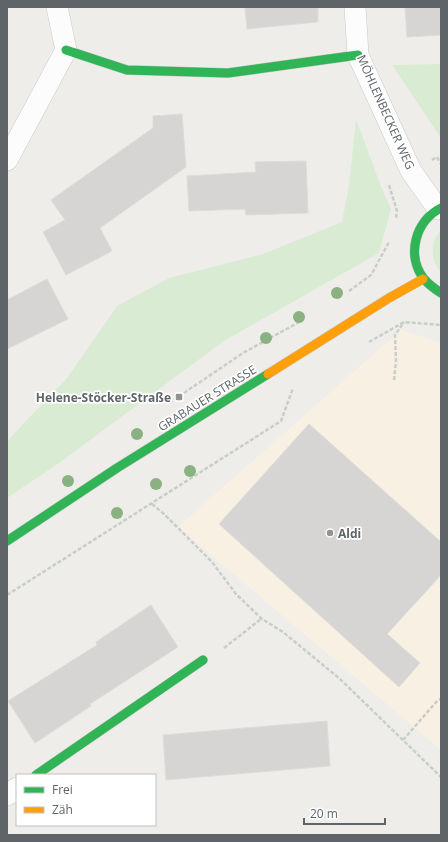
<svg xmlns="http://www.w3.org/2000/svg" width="448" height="842" font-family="'Open Sans',sans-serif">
	<rect width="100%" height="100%" fill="#efede9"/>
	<path fill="#f8f0e3" d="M 401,330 L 441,343 L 441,750 L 178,527 Z"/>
	<path fill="#daebd4" d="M 441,64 L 441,138 L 392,65 Z
		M 356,119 L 382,189 L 391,209 L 379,253 L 224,341 L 59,463 L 7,498 L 7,441 L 67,378 L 117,306 L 169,278 L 263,254 L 342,222 L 349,185 Z
		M 441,230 L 441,272 C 430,261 430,241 441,230 Z"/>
	<path fill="#d7d5d3" stroke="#dedcd8" d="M 245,7 L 318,7 L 318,22 L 247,29 Z
		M 405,7 L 441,7 L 441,35 L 407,37 Z
		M 182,114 L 186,167 L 100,228 L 112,251 L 66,275 L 43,232 L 65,220 L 51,200 L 153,128 L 153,116 Z
		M 306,161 L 308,213 L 246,215 L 245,209 L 189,211 L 187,176 L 256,172 L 255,162 Z
		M 47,279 L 68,319 L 7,349 L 7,300 Z
		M 309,424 L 441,542 L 441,575 L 387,634 L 420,663 L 399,687 L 219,524 Z
		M 151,605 L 178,647 L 90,704 L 91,706 L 35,743 L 8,701 L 97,645 L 96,642 Z
		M 327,721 L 330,766 L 166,780 L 163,735 Z"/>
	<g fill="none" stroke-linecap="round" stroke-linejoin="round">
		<g stroke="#cacaca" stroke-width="22">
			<path id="street" d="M 355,7 L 358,55 L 411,171 L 438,209
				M 7,160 L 66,50 L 57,7
				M 7,795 L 17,788"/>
		</g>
		<g stroke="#cacaca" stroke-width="10">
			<path id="fast" d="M 66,50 L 127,70 L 228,73 L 358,55
				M 441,208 C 415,221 406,256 424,279 C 429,285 435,289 441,293
				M 7,541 L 117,468 L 268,374
				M 36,775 L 203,660"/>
		</g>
		<g stroke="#cacaca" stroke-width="10">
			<path id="slow" d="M 268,374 L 389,298 L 423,279"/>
		</g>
		<path stroke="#c8ceca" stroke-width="2.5" stroke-dasharray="4 2" stroke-linecap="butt" d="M 432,160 L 437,157 L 441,164
			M 389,185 L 397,211 L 396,218
			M 349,291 L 371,275 L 389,242
			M 369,342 L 404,322 L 441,325
			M 394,380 L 396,361 L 395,335 L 404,322
			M 169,403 L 243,353 L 301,321
			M 152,504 L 164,514 L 212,562 L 236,594 L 262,619 L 283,632 L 340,679 L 441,777
			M 7,595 L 281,421 L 293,388
			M 224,648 L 261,619
			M 403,740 L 438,700 L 441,699"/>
		<use href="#street" stroke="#fdfcfc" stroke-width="21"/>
		<use href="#fast" stroke="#30b455" stroke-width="9"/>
		<use href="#slow" stroke="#ff9f0a" stroke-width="9"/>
	</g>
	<g fill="#89b182">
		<circle cx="337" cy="293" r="6"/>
		<circle cx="299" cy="317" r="6"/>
		<circle cx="266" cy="338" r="6"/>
		<circle cx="137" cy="434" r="6"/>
		<circle cx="190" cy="471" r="6"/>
		<circle cx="68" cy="481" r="6"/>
		<circle cx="156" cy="484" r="6"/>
		<circle cx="117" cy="513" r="6"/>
	</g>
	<g fill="#919495" stroke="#fff" stroke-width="1.5">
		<rect x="175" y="393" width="8" height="8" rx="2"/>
		<circle cx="330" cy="533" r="4"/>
	</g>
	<g text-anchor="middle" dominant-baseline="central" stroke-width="3.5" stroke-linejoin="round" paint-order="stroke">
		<g font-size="12" fill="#5e6468" stroke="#fff">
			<text transform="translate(386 112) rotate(66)">MÖHLENBECKER WEG</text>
			<text transform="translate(207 398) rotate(-32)">GRABAUER STRASSE</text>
		</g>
		<g font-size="12" font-weight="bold" fill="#5e6468" stroke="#fff" text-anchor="end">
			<text x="171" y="397">Helene-Stöcker-Straße</text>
			<text x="338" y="533" text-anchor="start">Aldi</text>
		</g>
	</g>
	<rect width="448" height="842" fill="none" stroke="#5e6468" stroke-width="16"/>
	<rect x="16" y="774" width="140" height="52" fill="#ffffff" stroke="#bfc1c3"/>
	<rect x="24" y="787" width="20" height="6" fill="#30b455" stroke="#bfc1c3"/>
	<text x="52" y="794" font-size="12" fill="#5e6468">Frei</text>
	<rect x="24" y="807" width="20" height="6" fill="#ff9f0a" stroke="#bfc1c3"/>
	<text x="52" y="814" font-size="12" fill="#5e6468">Zäh</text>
	<path d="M304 818v6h81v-6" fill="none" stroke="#5e6468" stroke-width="2"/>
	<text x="310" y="818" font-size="12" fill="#5e6468" stroke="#ffffff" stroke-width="3" paint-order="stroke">20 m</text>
</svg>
